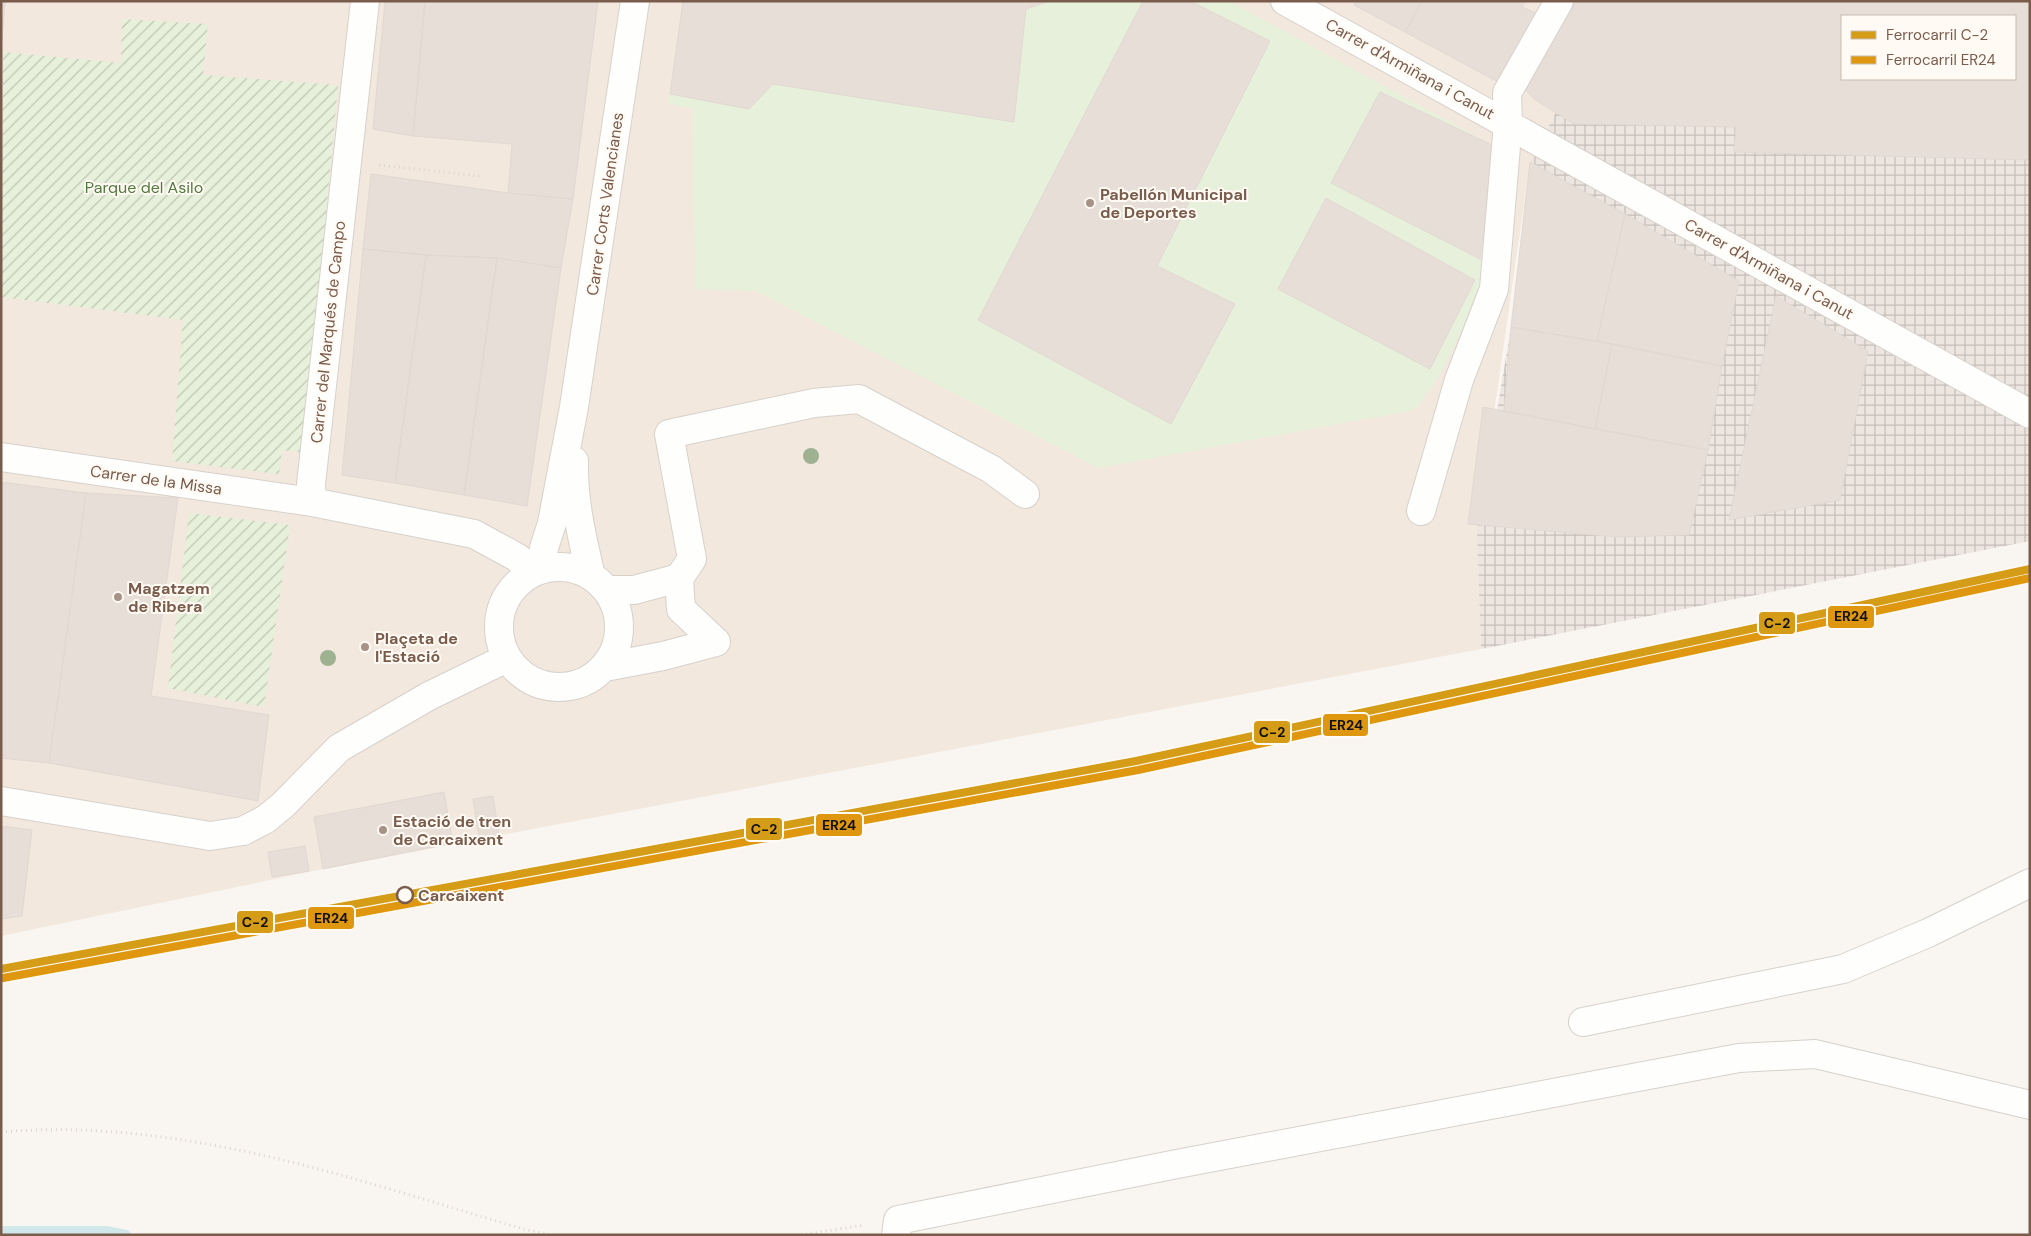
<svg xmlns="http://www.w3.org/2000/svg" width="2031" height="1236" font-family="'DM Sans',sans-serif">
	<defs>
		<pattern id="industrial-grid" width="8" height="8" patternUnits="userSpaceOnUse" patternTransform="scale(1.25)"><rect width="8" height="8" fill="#ede5e0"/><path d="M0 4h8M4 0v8" fill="none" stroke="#c5bdb8"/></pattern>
		<pattern id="garden-furrows" width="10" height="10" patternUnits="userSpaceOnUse" patternTransform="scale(1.25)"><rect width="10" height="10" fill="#e7f0db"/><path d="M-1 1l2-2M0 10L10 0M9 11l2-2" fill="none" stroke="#c0c6b4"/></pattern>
	</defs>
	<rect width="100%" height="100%" fill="#f9f5f0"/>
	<path fill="#f2e8de" d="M 1,1 L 1614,1 L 1530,162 L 1477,531 L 1481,649 L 323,869 L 1,936 Z"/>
	<path fill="url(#industrial-grid)" fill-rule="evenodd" d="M 1614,1 L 2030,1 L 2030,541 L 1481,649 L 1477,531 L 1511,327 L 1530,162 ZM 1842,16 L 2015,16 L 2015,79 L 1842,79 Z"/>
	<path fill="#e7f0db" d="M 683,1 L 1229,1 L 1494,146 L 1480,259 L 1484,285 L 1440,375 L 1415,410 L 1098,468 L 756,291 L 695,289 L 693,109 L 668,104 Z"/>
	<path fill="url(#garden-furrows)" d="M 122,19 L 208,24 L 203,75 L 338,85 L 304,453 L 282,450 L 279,474 L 172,461 L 183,320 L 1,297 L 3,52 L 121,63 Z
		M 189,513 L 290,525 L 264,707 L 168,688 Z"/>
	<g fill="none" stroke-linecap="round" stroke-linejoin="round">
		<path stroke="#d0e8ea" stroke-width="10" d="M 1,1231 L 106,1231 L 126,1235"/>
	</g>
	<path fill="#e6ded7" stroke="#e2d8d2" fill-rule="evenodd" d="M 1,1 L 5,1 L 1,53 Z
		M 385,1 L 425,1 L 413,136 L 373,129 Z
		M 425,1 L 598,1 L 573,199 L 508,193 L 512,144 L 413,136 Z
		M 683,1 L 1049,1 L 1026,9 L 1014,122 L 773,84 L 749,109 L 670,94 Z
		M 1143,1 L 1190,1 L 1270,41 L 1157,266 L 1235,304 L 1171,424 L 978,320 Z
		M 1356,1 L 1422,1 L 1405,32 L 1354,5 Z
		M 1422,1 L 1525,1 L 1522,7 L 1539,14 L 1500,83 L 1405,32 Z
		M 1573,1 L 2030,1 L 2030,160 L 1734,152 L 1736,127 L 1574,124 L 1534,99 L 1526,90 ZM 1842,16 L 2015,16 L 2015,79 L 1842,79 Z
		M 1380,92 L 1494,146 L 1480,259 L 1331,183 Z
		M 1530,162 L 1625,214 L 1597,341 L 1511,327 Z
		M 371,174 L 508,193 L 573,199 L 561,268 L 497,258 L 426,255 L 363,249 Z
		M 1326,198 L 1475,280 L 1430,369 L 1278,289 Z
		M 1625,214 L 1739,281 L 1722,366 L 1597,341 Z
		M 363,249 L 426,255 L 395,483 L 342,475 Z
		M 426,255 L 497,258 L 464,495 L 395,483 Z
		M 497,258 L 561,268 L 527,506 L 464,495 Z
		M 1776,296 L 1868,351 L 1840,500 L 1729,520 Z
		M 1511,327 L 1612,344 L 1595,429 L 1504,411 Z
		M 1612,344 L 1722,366 L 1708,450 L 1595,429 Z
		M 1483,407 L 1708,450 L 1689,535 L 1617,537 L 1468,524 Z
		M 1,482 L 86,493 L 49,763 L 1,758 Z
		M 86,493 L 178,498 L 151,696 L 269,715 L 258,801 L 49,763 Z
		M 444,792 L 453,843 L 323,869 L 314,817 Z
		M 493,796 L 499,835 L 479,837 L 473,799 Z
		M 1,826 L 32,830 L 22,916 L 1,919 Z
		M 305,846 L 309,871 L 272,877 L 268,852 Z"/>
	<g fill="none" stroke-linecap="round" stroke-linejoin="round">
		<g stroke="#d7d1cb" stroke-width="30">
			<path id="minor" d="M 1285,1 L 2030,414
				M 1,457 L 312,502 L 474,534 L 518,558 L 531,573
				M 574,461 C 573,500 582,538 591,576
				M 312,502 L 311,484 L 365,1
				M 1421,511 L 1459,380 L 1494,289 L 1508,123 L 1507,93 L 1559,1
				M499 627a60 60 0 1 1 120 0a60 60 0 1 1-120 0Z
				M 540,570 L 544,548 L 552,523 L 574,407 L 635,1
				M 679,578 L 681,609 L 716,642
				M 607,590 L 634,590 L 679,578 L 692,559 L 669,434 L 814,403 L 859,399 L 991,469 L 1025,494
				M 605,667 L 663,656 L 716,642
				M 1,801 L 210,836 L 243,831 L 266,819 L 283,805 L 339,748 L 429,696 L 507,658
				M 1583,1022 L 1843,969 L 1928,933 L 2030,883
				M 896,1235 L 898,1220 L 1177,1164 L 1739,1058 L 1815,1054 L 2030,1105"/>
		</g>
		<path stroke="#dcd5d0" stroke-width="3" stroke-dasharray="1 4" stroke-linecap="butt" d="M 379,165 L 480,176
			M 1,1132 C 181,1117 354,1179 523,1229 L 552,1235
			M 801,1235 L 864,1225"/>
		<use href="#minor" stroke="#fefefd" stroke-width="28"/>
		<g stroke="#fffaf3" stroke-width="11">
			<path id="rail-1" d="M 1,969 L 1136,761 L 2030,569"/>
		</g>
		<g stroke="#fffaf3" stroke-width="11">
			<path id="rail-2" d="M 3,978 L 1138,770 L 2030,578"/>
		</g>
		<use href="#rail-1" stroke="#d49c17" stroke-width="8"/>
		<use href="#rail-2" stroke="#de970f" stroke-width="8"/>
	</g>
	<g fill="#9eb190">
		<circle cx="811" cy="456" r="8"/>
		<circle cx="328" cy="658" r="8"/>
	</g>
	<g fill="#a69286" stroke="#fffaf3" stroke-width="2">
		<circle cx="1090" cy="203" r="5"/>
		<circle cx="118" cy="597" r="5"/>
		<circle cx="365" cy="647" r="5"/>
		<circle cx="383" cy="830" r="5"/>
	</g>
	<circle fill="#fffaf3" stroke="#7a5c4d" stroke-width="2.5" cx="405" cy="895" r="8"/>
	<g text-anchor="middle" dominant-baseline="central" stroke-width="4" stroke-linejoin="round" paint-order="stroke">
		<g font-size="16" fill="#7a5c4d" stroke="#fffaf3">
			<text transform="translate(1410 69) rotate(29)">Carrer d'Armiñana i Canut</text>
			<text transform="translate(605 204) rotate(-82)">Carrer Corts Valencianes</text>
			<text transform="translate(1769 269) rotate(29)">Carrer d'Armiñana i Canut</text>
			<text transform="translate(328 332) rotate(-84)">Carrer del Marqués de Campo</text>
			<text transform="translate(156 480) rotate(8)">Carrer de la Missa</text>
		</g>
		<g font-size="16" fill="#537a41" stroke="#fffaf3">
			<text x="144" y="187">Parque del Asilo</text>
		</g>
		<g font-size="16" font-weight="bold" fill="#7a5c4d" stroke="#fffaf3" text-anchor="start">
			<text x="1100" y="194">Pabellón Municipal<tspan x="1100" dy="18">de Deportes</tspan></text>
			<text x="128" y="588">Magatzem<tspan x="128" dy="18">de Ribera</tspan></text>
			<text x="375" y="638">Plaçeta de<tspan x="375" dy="18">l'Estació</tspan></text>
			<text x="393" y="821">Estació de tren<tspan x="393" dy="18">de Carcaixent</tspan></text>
		</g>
		<g font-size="16" font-weight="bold" fill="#7a5c4d" stroke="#fffaf3" text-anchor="start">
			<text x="418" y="895">Carcaixent</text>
		</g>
	</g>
	<g stroke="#fffaf3" stroke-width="2">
		<rect x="1827" y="605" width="48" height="24" rx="5" fill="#de970f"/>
		<rect x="1758" y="611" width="38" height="24" rx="5" fill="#d49c17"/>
		<rect x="1322" y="713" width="47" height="24" rx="5" fill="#de970f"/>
		<rect x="1253" y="720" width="38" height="24" rx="5" fill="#d49c17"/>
		<rect x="815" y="813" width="48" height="24" rx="5" fill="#de970f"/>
		<rect x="745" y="817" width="38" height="24" rx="5" fill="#d49c17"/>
		<rect x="307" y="906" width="48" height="24" rx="5" fill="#de970f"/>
		<rect x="236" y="910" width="38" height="24" rx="5" fill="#d49c17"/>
	</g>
	<g font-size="14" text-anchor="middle" font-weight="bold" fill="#111">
		<text x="1851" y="621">ER24</text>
		<text x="1777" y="628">C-2</text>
		<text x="1346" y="730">ER24</text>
		<text x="1272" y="737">C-2</text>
		<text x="839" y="830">ER24</text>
		<text x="764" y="834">C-2</text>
		<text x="331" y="923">ER24</text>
		<text x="255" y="927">C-2</text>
	</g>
	<rect width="2031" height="1236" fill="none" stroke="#7a5c4d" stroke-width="5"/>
	<rect x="1841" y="15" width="175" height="65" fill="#fffaf3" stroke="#cabbb1"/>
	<rect x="1851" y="31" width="25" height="8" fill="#d49c17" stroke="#cabbb1"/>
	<text x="1886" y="40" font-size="15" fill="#7a5c4d">Ferrocarril C-2</text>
	<rect x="1851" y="56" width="25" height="8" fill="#de970f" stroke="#cabbb1"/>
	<text x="1886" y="65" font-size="15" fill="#7a5c4d">Ferrocarril ER24</text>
</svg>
